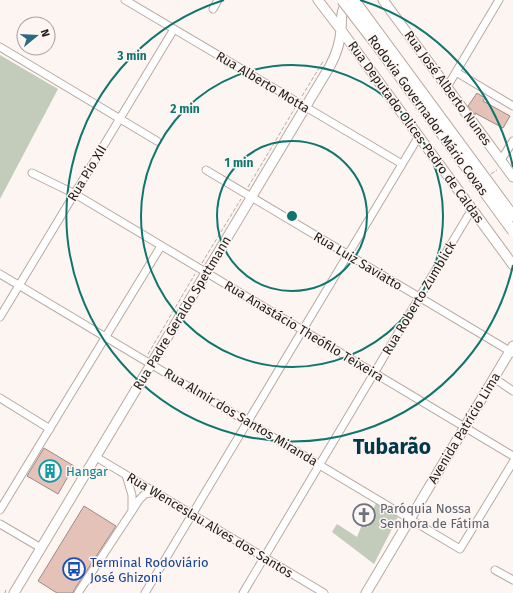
<svg xmlns="http://www.w3.org/2000/svg" width="513" height="593" font-family="'Fira Sans',sans-serif">
	<rect width="100%" height="100%" fill="#fdf5f2"/>
	<path fill="#c3ccba" d="M 0,55 L 58,89 L 0,199 Z
		M 376,503 L 398,517 L 374,564 L 332,532 L 337,524 L 357,537 L 362,525 L 368,527 L 375,515 L 372,513 Z"/>
	<path fill="#e5c2b8" stroke="#9c8b85" d="M 477,93 L 485,98 L 483,101 L 510,116 L 503,128 L 475,113 L 475,115 L 468,106 Z
		M 44,448 L 74,466 L 58,494 L 27,476 Z
		M 84,506 L 116,526 L 74,590 L 73,593 L 57,593 L 38,581 Z"/>
	<g fill="none" stroke-linecap="round" stroke-linejoin="round">
		<g stroke="#baa9a0" stroke-width="9">
			<path id="minor" d="M 125,0 L 402,164
				M 213,9 L 218,0
				M 0,47 L 157,141
				M 456,72 L 513,106
				M 447,87 L 499,0
				M 501,160 L 513,141
				M 206,170 L 513,353
				M 32,173 L 75,194 L 513,456
				M 0,274 L 460,549 L 513,462
				M 0,317 L 174,29
				M 494,378 L 513,391
				M 0,398 L 50,429
				M 96,457 L 324,593
				M 0,510 L 161,246
				M 132,511 L 139,500 L 145,494 L 155,492
				M 0,524 L 41,548
				M 495,570 L 513,580
				M 78,593 L 132,511 L 132,495 L 126,475
				M 145,593 L 419,136
				M 243,593 L 472,209"/>
		</g>
		<g stroke="#baa9a0" stroke-width="11">
			<path id="major" d="M 318,0 L 341,30 L 513,265
				M 383,0 L 513,177
				M 14,593 L 330,66 C 336,55 340,43 341,30 C 342,17 340,12 348,0
				M 366,593 L 513,346"/>
		</g>
		<path stroke="#b1aaa7" stroke-width="1" stroke-dasharray="4 2" stroke-linecap="butt" d="M 302,96 L 324,60
			M 491,174 L 497,170
			M 248,187 L 295,108
			M 202,263 L 241,199
			M 148,354 L 195,274
			M 5,593 L 6,590"/>
		<use href="#minor" stroke="#fff" stroke-width="7"/>
		<use href="#major" stroke="#fff" stroke-width="9"/>
		<g stroke="#baa9a0" stroke-width="12" stroke-linecap="butt">
			<path id="highway-bridge" d="M 342,0 L 376,44 L 513,231
				M 354,0 L 513,216"/>
		</g>
		<use href="#highway-bridge" stroke="#fff" stroke-width="10"/>
	</g>
	<g fill="none" stroke="#0f766e" stroke-width="2">
		<circle cx="292" cy="216" r="75"/>
		<circle cx="292" cy="216" r="151"/>
		<path d="M513 265A226 226 0 1 1 224 0M360 0A226 226 0 0 1 513 167"/>
	</g>
	<defs>
		<g id="building-ring" transform="scale(1.15)"><circle r="9.5" fill="#fdf5f2" stroke="#0f9aa8" stroke-width="1.5"/><path d="M-4-6H4V6H1V3H-1V6H-4ZM-2.5-4.3h1.7v1.8h-1.7ZM.8-4.3h1.7v1.8H.8ZM-2.5-1h1.7V.8h-1.7ZM.8-1h1.7V.8H.8Z" fill="#0f9aa8"/></g>
		<g id="church-ring" transform="scale(1.15)"><circle r="9.5" fill="#fdf5f2" stroke="#6b7280" stroke-width="1.5"/><path d="M-1.2-6h2.4v3.5h3.3v2.4h-3.3V6h-2.4V-.1h-3.3v-2.4h3.3Z" fill="#6b7280"/></g>
		<g id="bus-ring" transform="scale(1.15)"><circle r="9.5" fill="#fdf5f2" stroke="#1a4fb4" stroke-width="1.5"/><path d="M-5-6H5V4H4V6H2V4H-2V6H-4V4H-5ZM-3.5-4V0h7V-4ZM-3.5 1.2v1.5H-2V1.2ZM2 1.2v1.5H3.5V1.2Z" fill="#1a4fb4"/></g>
	</defs>
	<g fill-rule="evenodd">
		<use href="#building-ring" x="50" y="471"/>
		<use href="#church-ring" x="364" y="515"/>
		<use href="#bus-ring" x="74" y="569"/>
	</g>
	<g text-anchor="middle" dominant-baseline="central" stroke-width="3" stroke-linejoin="round" paint-order="stroke">
		<g font-size="13" fill="#26201d" stroke="#fdf5f2">
			<text transform="translate(263 82) rotate(31)">Rua Alberto Motta</text>
			<text transform="translate(448 88) rotate(54)">Rua José Alberto Nunes</text>
			<text transform="translate(428 115) rotate(54)">Rodovia Governador Mário Covas</text>
			<text transform="translate(416 132) rotate(54)">Rua Deputado Olices Pedro de Caldas</text>
			<text transform="translate(87 173) rotate(-59)">Rua Pio XII</text>
			<text transform="translate(358 261) rotate(31)">Rua Luiz Saviatto</text>
			<text transform="translate(419 298) rotate(-59)">Rua Roberto Zumblick</text>
			<text transform="translate(182 313) rotate(-59)">Rua Padre Geraldo Spettmann</text>
			<text transform="translate(304 331) rotate(31)">Rua Anastácio Theófilo Teixeira</text>
			<text transform="translate(241 417) rotate(31)">Rua Almir dos Santos Miranda</text>
			<text transform="translate(464 428) rotate(-59)">Avenida Patrício Lima</text>
			<text transform="translate(210 525) rotate(31)">Rua Wenceslau Alves dos Santos</text>
		</g>
		<g font-size="13" fill="#0d838f" stroke="#fdf5f2" text-anchor="start">
			<text x="66" y="471">Hangar</text>
		</g>
		<g font-size="13" fill="#5b616d" stroke="#fdf5f2" text-anchor="start">
			<text x="380" y="508">Paróquia Nossa<tspan x="380" dy="15">Senhora de Fátima</tspan></text>
		</g>
		<g font-size="13" fill="#164399" stroke="#fdf5f2" text-anchor="start">
			<text x="90" y="562">Terminal Rodoviário<tspan x="90" dy="15">José Ghizoni</tspan></text>
		</g>
		<g font-size="21" font-weight="bold" fill="#02384a" stroke="#fdf5f2">
			<text x="392" y="447">Tubarão</text>
		</g>
	</g>
	<circle cx="292" cy="216" r="6" fill="#0f766e" stroke="#fdf5f2" stroke-width="2"/>
	<g font-size="12" text-anchor="middle" font-weight="bold" fill="#0f766e" stroke="#fdf5f2" stroke-width="3" stroke-linejoin="round" paint-order="stroke">
		<text x="132" y="60">3 min</text>
		<text x="185" y="113">2 min</text>
		<text x="239" y="167">1 min</text>
	</g>
	<g transform="translate(36 36) rotate(72)"><circle r="19" fill="#fdf5f2" stroke="#a7a09d"/>
	<path d="M0-3L7 15L0 10L-7 15Z" fill="#2d6981"/>
	<text y="-6" font-size="11" font-weight="bold" text-anchor="middle" fill="#26201d">N</text>
	</g>
</svg>
